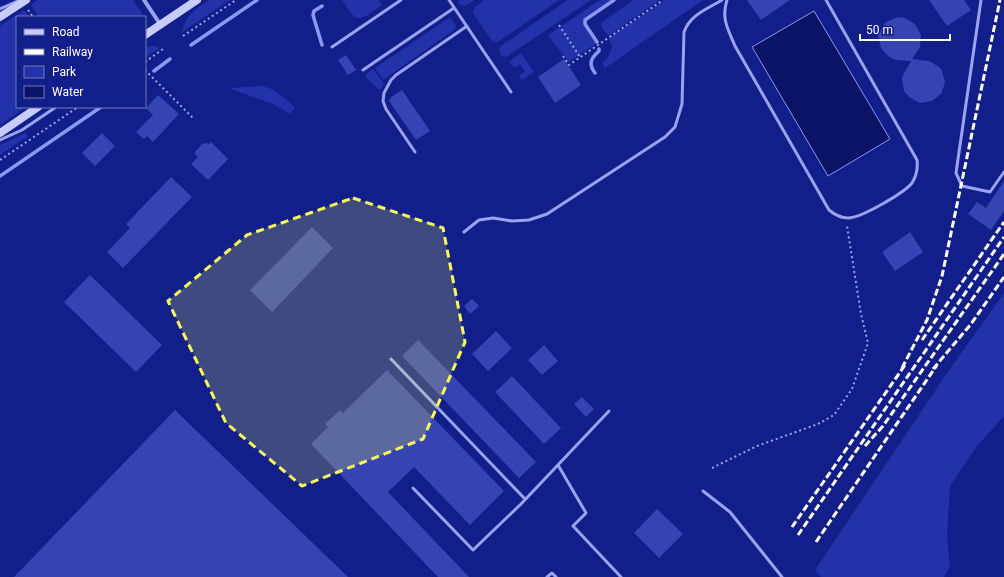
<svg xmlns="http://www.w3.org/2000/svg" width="1004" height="577" font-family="Roboto,sans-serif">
	<rect width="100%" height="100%" fill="#121e8a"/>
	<path fill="#2432aa" d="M 38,0 L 133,0 L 144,17 L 39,17 L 31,5 Z
		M 210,0 L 230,0 L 182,32 C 186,14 195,9 210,0 Z
		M 342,0 L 379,0 L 382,5 C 358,21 359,26 342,0 Z
		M 460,0 L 475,0 L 464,6 L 461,5 L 458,2 Z
		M 484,0 L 559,0 L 499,41 L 494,42 L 490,38 L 473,13 L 475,7 Z
		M 568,0 L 591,0 L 509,55 L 505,57 L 501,55 L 499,50 L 502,45 Z
		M 600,0 L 613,0 L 585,19 L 584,24 L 597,43 L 569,62 L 563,53 L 562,54 L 548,35 Z
		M 633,0 L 660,0 L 608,36 L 601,26 L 601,23 Z
		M 665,0 L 703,0 L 605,68 L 602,63 L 608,57 L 612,47 L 609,38 Z
		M 24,10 L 29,17 L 17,17 L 17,107 L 26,107 L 0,125 L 0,26 Z
		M 450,17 L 456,26 L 454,30 L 383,80 L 375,68 Z
		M 154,46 L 159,48 L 145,58 L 145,47 Z
		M 521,53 L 534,72 L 522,80 L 519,76 L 525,71 L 520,64 L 514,68 L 509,62 Z
		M 373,69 L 384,84 L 380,90 L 369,81 L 365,75 Z
		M 260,86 C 274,87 285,99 295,107 L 290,114 L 273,104 L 231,89 L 232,88 Z
		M 25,133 L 28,136 L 0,155 L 0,145 Z
		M 1004,293 L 1004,416 L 977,446 L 950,486 L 947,536 L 950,567 L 944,577 L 821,577 L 815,570 L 947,373 Z"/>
	<path fill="#0b1366" stroke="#8a98f4" d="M 814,11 L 890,139 L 828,176 L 752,47 Z"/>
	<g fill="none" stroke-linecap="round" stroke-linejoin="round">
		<path stroke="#8a98f4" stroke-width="3.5" d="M 597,42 L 585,24 L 585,20 L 614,0
			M 191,45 L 257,0
			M 322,45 L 313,15 L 314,11 L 322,6
			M 154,71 L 170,59
			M 595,73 C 588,64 591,58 599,51 L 599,49
			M 0,176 L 101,107"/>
	</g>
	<path fill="#3643b2" d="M 747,0 L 790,0 L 761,20 Z
		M 929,0 L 964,0 L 971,10 L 947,26 Z
		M 898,17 L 905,18 L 915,24 L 921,35 L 920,47 L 912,59 L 929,61 L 939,67 L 942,71 L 945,82 L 943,89 L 941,94 L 932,101 L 920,103 L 909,97 L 904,91 L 902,79 L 903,75 L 911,61 L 896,60 L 889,57 L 881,48 L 878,36 L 883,25 L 886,22 Z
		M 346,55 L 356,70 L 348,75 L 338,60 Z
		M 564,59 L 581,85 L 555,103 L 538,77 Z
		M 402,90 L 430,131 L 416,140 L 389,101 L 391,97 Z
		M 158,95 L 179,114 L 153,142 L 147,136 L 144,139 L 136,132 L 153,115 L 146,108 Z
		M 102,133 L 115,146 L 95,166 L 82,153 Z
		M 211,142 L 228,159 L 208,180 L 191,164 L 198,157 L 194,153 L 202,144 L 206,143 L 209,144 Z
		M 171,177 L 192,197 L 123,268 L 107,252 L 130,228 L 126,224 Z
		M 1004,181 L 1004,211 L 991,230 L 968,214 L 977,202 L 986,208 Z
		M 312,227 L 333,248 L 272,312 L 250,290 Z
		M 910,232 L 923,252 L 895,271 L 882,252 Z
		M 90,275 L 162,345 L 136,372 L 64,302 Z
		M 472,299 L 479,306 L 470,314 L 464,306 Z
		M 496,331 L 512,348 L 488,371 L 472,354 Z
		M 418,340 L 536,462 L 519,478 L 402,356 Z
		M 544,345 L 558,361 L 542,375 L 528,360 Z
		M 387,370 L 504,491 L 470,525 L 414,467 L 388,492 L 469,577 L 438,577 L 311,444 L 328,427 L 325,424 L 340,410 L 343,413 Z
		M 512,376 L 561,428 L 544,444 L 495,392 Z
		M 582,397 L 594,409 L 586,417 L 574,404 Z
		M 175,410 L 348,577 L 14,577 Z
		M 657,509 L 683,534 L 659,558 L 634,533 Z"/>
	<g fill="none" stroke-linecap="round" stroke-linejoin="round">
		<path stroke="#99a3f1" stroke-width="2" stroke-dasharray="2 3" stroke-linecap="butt" d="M 28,10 L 33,17
			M 559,25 L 580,57
			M 183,36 L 236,0
			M 563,56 L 569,65 L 663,0
			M 145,62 L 163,49
			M 145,70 L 193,118
			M 0,160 L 78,107
			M 712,468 L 757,446 L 818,424 L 834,415 L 852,389 L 868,343 L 861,314 L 847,226"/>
		<path stroke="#99a3f1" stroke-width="3" d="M 449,0 L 511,92
			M 727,0 C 721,19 728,29 735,46 L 829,210 C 835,215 840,218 848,218 C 861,218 904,193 912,183 C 917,175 918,168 917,160 L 826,0
			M 981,0 L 956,173 L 962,186 L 990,192 L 1004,172
			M 0,9 L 18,1
			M 332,47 L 401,0
			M 363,70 L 454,8
			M 0,140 L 22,130 L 56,107
			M 415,152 L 386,109 L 383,101 L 384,93 L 391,80 L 396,75 L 467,26
			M 464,232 L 479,220 L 493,218 L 512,221 L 529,220 L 547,214 L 665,137 L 675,127 L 682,104 L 684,32 C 690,15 707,9 722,0
			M 391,359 L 525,499
			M 558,465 L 586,513 L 573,526 L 621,577
			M 413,488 L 473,550 L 521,504 L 609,411
			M 703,491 L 730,512 L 782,577
			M 547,577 L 552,573 L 556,577"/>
		<path stroke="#99a3f1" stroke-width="4" d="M 144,0 L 160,24"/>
		<path stroke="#c7ccfb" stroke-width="8" d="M 0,17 L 26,0
			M 145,35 L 197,0
			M 0,133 L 38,107"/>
		<path stroke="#fff" stroke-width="3" stroke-dasharray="7 3" stroke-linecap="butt" d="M 922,340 L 1004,222
			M 902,368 L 927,320 L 942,276 L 1000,0
			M 933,369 L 971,324 L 1004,277
			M 865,446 L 883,426 L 1004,254
			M 792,527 L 905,365
			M 798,535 L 1004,237
			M 816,542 L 937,365"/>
	</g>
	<path fill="#f7ff58" fill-opacity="0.2" stroke="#f7ff58" stroke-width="3" stroke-dasharray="8 5" stroke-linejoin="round" d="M 353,198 L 443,228 L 465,342 L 423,439 L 302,486 L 226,423 L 168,301 L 247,235 Z"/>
	<rect x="16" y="16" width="130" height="92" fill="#121e8a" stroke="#7178b9"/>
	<rect x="24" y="29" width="20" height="6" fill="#c7ccfb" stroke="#7178b9"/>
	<text x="52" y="36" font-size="12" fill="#ffffff">Road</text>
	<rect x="24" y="49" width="20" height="6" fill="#ffffff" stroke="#7178b9"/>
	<text x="52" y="56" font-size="12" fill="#ffffff">Railway</text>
	<rect x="24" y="66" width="20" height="12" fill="#2432aa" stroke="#7178b9"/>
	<text x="52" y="76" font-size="12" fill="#ffffff">Park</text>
	<rect x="24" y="86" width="20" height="12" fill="#0b1366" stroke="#7178b9"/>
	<text x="52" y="96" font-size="12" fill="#ffffff">Water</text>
	<path d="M860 34v6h90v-6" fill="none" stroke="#ffffff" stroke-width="2"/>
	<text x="866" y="34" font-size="12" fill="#ffffff" stroke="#121e8a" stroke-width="3" paint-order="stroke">50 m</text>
</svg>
